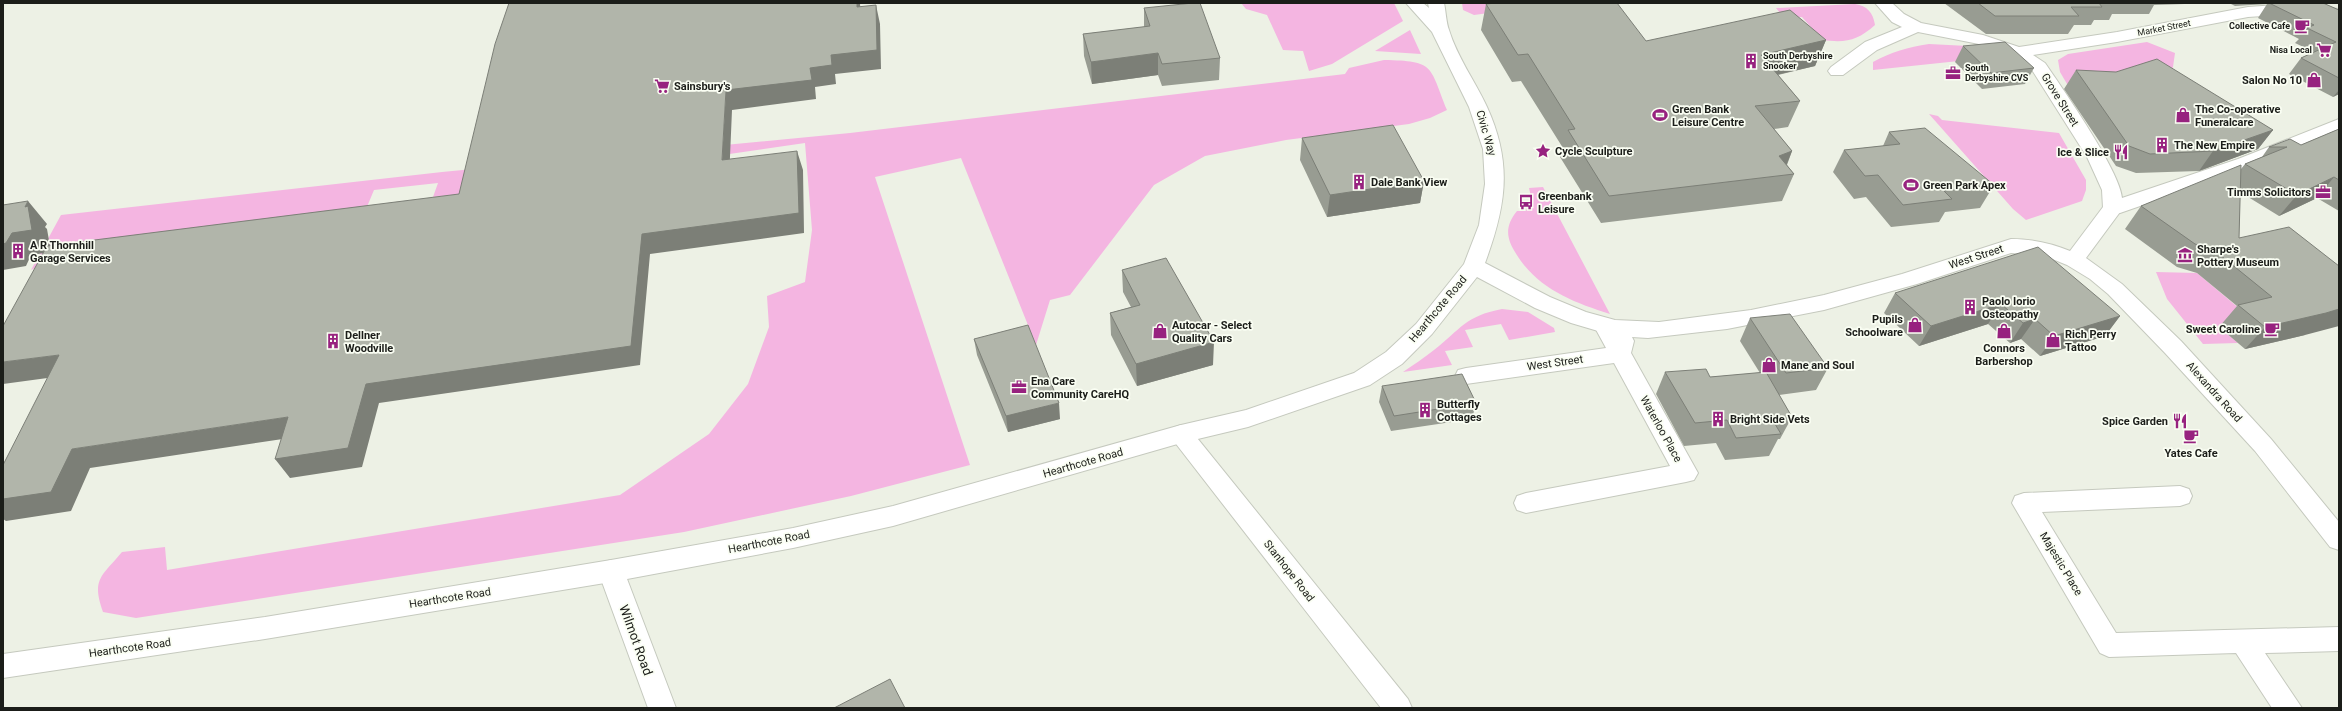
<svg xmlns="http://www.w3.org/2000/svg" width="2342" height="711" font-family="Roboto,sans-serif">
	<rect width="100%" height="100%" fill="#edf1e5"/>
	<path fill="#f4b5e1" d="M 1241,3 L 1394,3 L 1403,21 L 1332,64 L 1309,71 L 1303,51 L 1283,50 L 1267,15 L 1246,9 Z
		M 1462,3 L 1490,3 L 1496,12 L 1474,15 L 1463,10 Z
		M 1855,4 C 1867,6 1873,12 1875,25 C 1857,41 1846,43 1822,40 L 1802,17 L 1784,18 L 1776,8 Z
		M 1410,30 L 1421,54 L 1375,51 Z
		M 2147,42 L 2175,53 L 2173,67 L 2164,90 L 2070,89 L 2060,72 L 2058,60 L 2068,54 Z
		M 1929,44 L 1968,46 L 1997,57 L 1873,70 L 1873,62 C 1891,52 1908,47 1929,44 Z
		M 1384,60 C 1435,61 1429,65 1447,110 L 1430,118 L 1409,124 L 1286,140 L 1205,156 L 1154,185 L 1070,295 L 1050,300 L 1036,345 L 961,158 L 875,177 L 970,465 L 851,496 L 684,532 L 136,618 L 103,612 C 91,579 102,576 122,552 L 165,547 L 167,570 L 620,495 L 709,434 L 748,384 L 769,327 L 767,296 L 805,282 L 812,230 L 805,143 L 674,162 L 673,171 L 433,197 L 438,183 L 374,190 L 364,214 L 60,256 L 31,270 L 61,215 L 442,172 L 850,133 L 1345,74 L 1349,68 Z
		M 1929,114 L 1938,116 L 1942,120 L 2059,133 L 2086,180 L 2086,190 L 2082,201 L 2026,220 L 2013,209 Z
		M 1543,187 L 1610,314 C 1572,302 1536,288 1515,252 C 1506,237 1505,226 1517,211 L 1526,211 L 1531,197 L 1529,188 Z
		M 2156,272 L 2197,273 L 2253,320 L 2220,328 L 2238,343 L 2203,344 L 2167,299 Z
		M 1502,309 L 1528,312 L 1554,328 L 1555,332 L 1509,340 L 1501,324 L 1465,330 L 1473,347 L 1445,351 L 1452,365 L 1403,372 C 1413,365 1424,358 1434,350 C 1461,329 1465,316 1502,309 Z"/>
	<g fill="none" stroke-linecap="round" stroke-linejoin="round">
		<g stroke="#c5c9be" stroke-width="2">
			<path id="street" d="M 1875,3 L 1892,3 L 1904,14 L 1921,23 L 1983,35 L 2019,47 L 2117,32 L 2248,7 L 2290,4 L 2339,9 L 2339,19 L 2290,14 L 2248,17 L 2117,42 L 2033,55 L 2045,63 C 2063,89 2120,171 2122,198 L 2238,159 L 2339,119 L 2339,132 L 2252,167 L 2120,213 L 2113,214 L 2106,213 L 2103,208 L 2102,190 L 2087,157 L 2032,70 L 2012,56 L 1979,44 L 1918,32 L 1877,50 L 1843,75 L 1831,75 L 1828,71 L 1831,67 L 1865,42 L 1902,27 L 1892,22 Z
				M 1605,318 L 1613,321 L 1620,334 L 1631,335 L 1634,341 L 1631,353 L 1698,473 L 1694,480 L 1686,482 L 1526,513 L 1517,510 L 1514,503 L 1517,496 L 1526,493 L 1670,466 L 1614,363 L 1466,384 L 1458,382 L 1455,376 L 1458,370 L 1466,368 L 1606,348 L 1594,326 L 1597,321 Z
				M 1181,425 L 1189,428 L 1408,699 L 1412,708 L 1381,708 L 1173,440 L 1169,434 L 1173,428 Z
				M 2180,486 L 2189,489 L 2192,496 L 2189,503 L 2180,506 L 2042,512 L 2116,633 L 2339,627 L 2339,651 L 2265,653 L 2302,708 L 2272,708 L 2236,653 L 2109,657 L 2100,653 L 2012,503 L 2015,496 L 2024,493 Z
				M 611,560 L 620,563 L 624,571 L 676,708 L 648,708 L 598,571 L 602,563 Z"/>
		</g>
		<g stroke="#c5c9be" stroke-width="2">
			<path id="secondary" d="M 1406,3 L 1423,3 L 1429,8 L 1428,3 L 1444,3 C 1446,12 1446,22 1449,30 C 1457,57 1475,81 1487,107 C 1513,164 1506,206 1485,263 L 1550,297 L 1586,312 L 1615,320 L 1659,322 L 1751,310 L 1824,295 L 1902,274 L 2011,239 C 2032,239 2051,243 2070,251 L 2106,203 L 2113,202 L 2120,203 L 2123,208 L 2086,258 L 2122,284 L 2181,341 L 2271,439 L 2339,522 L 2339,550 L 2330,547 L 2255,451 L 2165,353 L 2108,294 L 2090,279 L 2067,265 L 2045,256 L 2011,253 L 1917,284 L 1824,310 L 1727,329 L 1648,338 L 1615,336 L 1571,323 L 1535,308 L 1477,277 L 1432,334 L 1402,364 L 1370,385 L 1248,427 L 1181,443 L 893,526 L 793,548 L 611,582 L 265,639 L 3,678 L 3,654 L 265,617 L 611,560 L 793,528 L 893,506 L 1181,425 L 1246,410 L 1354,373 L 1386,352 L 1416,324 L 1464,264 L 1479,225 L 1485,184 L 1483,149 L 1469,107 L 1432,32 Z"/>
		</g>
		<use href="#street" fill="#fff" fill-rule="evenodd"/>
		<use href="#secondary" fill="#fff" fill-rule="evenodd"/>
	</g>
	<path fill="#989c92" d="M 1944,3 L 2215,3 L 2154,5 L 2149,14 L 2112,14 L 2109,20 L 2094,20 L 2091,25 L 2074,25 L 2068,34 L 1986,34 Z
		M 2229,3 L 2335,3 L 2323,3 L 2339,10 L 2339,94 L 2333,97 L 2289,74 L 2301,58 L 2314,52 L 2295,43 L 2299,39 L 2258,18 L 2267,4 L 2235,6 Z
		M 1486,4 L 1646,41 L 1826,40 L 1815,66 L 1778,75 L 1800,101 L 1788,127 L 1774,129 L 1792,151 L 1787,165 L 1794,174 L 1782,201 L 1601,223 L 1560,157 L 1563,148 L 1521,81 L 1512,82 L 1481,30 Z
		M 1144,8 L 1220,58 L 1219,80 L 1162,86 L 1158,75 L 1092,84 L 1084,56 L 1083,34 L 1144,27 Z
		M 1963,46 L 2034,68 L 2025,84 L 1982,89 L 1955,62 Z
		M 2076,70 L 2273,130 L 2258,149 L 2199,171 L 2136,173 L 2116,166 L 2064,89 Z
		M 2339,129 L 2339,211 L 2317,198 L 2279,216 L 2240,192 L 2239,238 L 2305,335 L 2245,349 L 2219,327 L 2237,306 L 2197,273 L 2177,267 L 2125,229 L 2141,206 L 2241,169 L 2245,164 L 2262,157 L 2269,147 L 2301,145 Z
		M 1889,132 L 1994,185 L 1980,208 L 1945,212 L 1939,222 L 1891,227 L 1866,197 L 1854,199 L 1833,172 L 1844,150 L 1883,146 Z
		M 1302,138 L 1424,181 L 1420,203 L 1327,217 L 1300,160 Z
		M 1122,270 L 1213,365 L 1137,386 L 1111,335 L 1110,313 L 1131,307 L 1123,292 Z
		M 1895,293 L 2120,316 L 2105,336 L 2040,356 L 2021,339 L 2010,343 L 1988,324 L 1919,346 L 1884,313 Z
		M 1750,318 L 1828,368 L 1816,390 L 1779,395 L 1792,417 L 1780,439 L 1778,439 L 1769,456 L 1725,460 L 1716,443 L 1684,446 L 1656,394 L 1665,372 L 1710,377 L 1760,373 L 1740,341 Z
		M 974,339 L 1060,419 L 1008,432 L 977,355 Z
		M 1382,386 L 1476,403 L 1472,419 L 1391,431 L 1379,402 Z"/>
	<path fill="#7c7f77" d="M 857,3 L 860,3 L 861,26 L 857,7 Z
		M 876,5 L 880,24 L 881,69 L 835,74 L 836,84 L 815,87 L 816,99 L 732,110 L 729,180 L 722,160 L 726,90 L 810,68 L 831,55 Z
		M 1826,40 L 1815,66 L 1750,81 L 1761,55 Z
		M 1158,53 L 1158,75 L 1092,84 L 1091,62 Z
		M 2339,90 L 2339,94 L 2333,97 Z
		M 2273,130 L 2258,149 L 2199,171 L 2213,151 Z
		M 797,151 L 803,170 L 804,233 L 650,254 L 640,365 L 379,403 L 362,467 L 290,478 L 275,459 L 366,384 L 642,234 Z
		M 1792,151 L 1782,176 L 1779,156 Z
		M 2334,177 L 2317,198 L 2279,216 L 2297,195 Z
		M 1424,181 L 1420,203 L 1327,217 L 1330,195 Z
		M 28,201 L 47,224 L 45,227 L 47,229 L 51,252 L 31,255 L 26,266 L 3,270 L 3,244 Z
		M 2001,304 L 1988,324 L 1919,346 L 1931,326 Z
		M 2339,309 L 2339,326 L 2305,335 L 2245,349 L 2265,327 Z
		M 2120,316 L 2105,336 L 2040,356 L 2054,336 Z
		M 2035,319 L 2021,339 L 2010,343 L 2023,323 Z
		M 1214,342 L 1213,365 L 1137,386 L 1136,364 Z
		M 59,355 L 77,374 L 3,384 L 3,362 Z
		M 1059,403 L 1060,419 L 1008,432 L 1006,416 Z
		M 288,417 L 303,436 L 90,468 L 71,511 L 6,521 L 3,519 L 3,499 L 72,449 Z"/>
	<path fill="#b1b5aa" stroke="#7c7f77" d="M 509,3 L 857,3 L 857,7 L 876,5 L 877,50 L 831,55 L 832,65 L 810,68 L 812,80 L 726,90 L 722,160 L 797,151 L 799,213 L 642,234 L 631,346 L 366,384 L 348,448 L 275,459 L 288,417 L 72,449 L 51,492 L 3,499 L 3,465 L 59,355 L 3,362 L 3,326 L 47,246 L 459,194 L 495,44 Z
		M 1193,3 L 1200,3 L 1220,58 L 1162,64 L 1158,53 L 1091,62 L 1083,34 L 1150,26 L 1144,8 Z
		M 1496,3 L 1617,3 L 1646,41 L 1790,10 L 1826,40 L 1761,55 L 1800,101 L 1755,106 L 1792,151 L 1779,156 L 1794,174 L 1609,196 L 1568,130 L 1575,129 L 1528,54 L 1518,55 L 1486,4 Z
		M 1978,3 L 2099,3 L 2102,7 L 2071,7 L 2079,16 L 1995,16 Z
		M 2269,3 L 2323,3 L 2339,10 L 2339,78 L 2301,58 L 2336,42 L 2307,28 L 2314,25 Z
		M 2005,42 L 2034,68 L 1991,73 L 1963,46 Z
		M 2157,59 L 2273,130 L 2213,151 L 2150,154 L 2129,146 L 2076,70 L 2116,72 Z
		M 1393,125 L 1424,181 L 1330,195 L 1302,138 Z
		M 1925,128 L 1994,185 L 1944,191 L 1952,199 L 1903,205 L 1878,175 L 1865,176 L 1844,150 L 1900,144 L 1889,132 Z
		M 2339,129 L 2339,180 L 2334,177 L 2297,195 L 2245,164 L 2287,147 L 2269,147 L 2290,139 L 2301,145 Z
		M 2241,165 L 2239,238 L 2289,227 L 2339,266 L 2339,309 L 2326,313 L 2265,327 L 2238,305 L 2272,297 L 2214,250 L 2195,244 L 2141,206 Z
		M 28,201 L 25,207 L 28,206 L 32,230 L 12,233 L 6,243 L 3,244 L 3,205 Z
		M 2038,247 L 2120,316 L 2054,336 L 2035,319 L 2023,323 L 2001,304 L 1931,326 L 1895,293 Z
		M 1166,258 L 1214,342 L 1136,364 L 1110,313 L 1140,305 L 1122,270 Z
		M 1790,314 L 1828,368 L 1786,373 L 1750,318 Z
		M 1028,325 L 1059,403 L 1006,416 L 974,339 Z
		M 1706,369 L 1710,377 L 1766,372 L 1792,417 L 1772,419 L 1781,434 L 1736,438 L 1727,420 L 1695,423 L 1665,372 Z
		M 1462,374 L 1476,403 L 1394,416 L 1382,386 Z
		M 890,679 L 905,708 L 834,708 Z"/>
	<defs>
		<g id="cafe-bare" transform="scale(1.2)"><path d="M-5.5-4.5H6V0H3Q3 3.5 0 3.5H-2.5Q-5.5 3.5-5.5 0ZM3-3.2v2h1.7v-2ZM-6 4.5H4V6H-6Z" fill="#97227f" stroke="#fafef3" stroke-width="2.5" paint-order="stroke"/></g>
		<g id="supermarket-bare" transform="scale(1.2)"><path d="M-6-5.5h2.5l.6 2H6L4.5 2H-2.5L-4.4-4H-6ZM-1.5 3.2a1.3 1.3 0 1 0 .1 0ZM3 3.2a1.3 1.3 0 1 0 .1 0Z" fill="#97227f" stroke="#fafef3" stroke-width="2.5" paint-order="stroke"/></g>
		<g id="building-bare" transform="scale(1.2)"><path d="M-4-6H4V6H1V3H-1V6H-4ZM-2.5-4.3h1.7v1.8h-1.7ZM.8-4.3h1.7v1.8H.8ZM-2.5-1h1.7V.8h-1.7ZM.8-1h1.7V.8H.8Z" fill="#97227f" stroke="#fafef3" stroke-width="2.5" paint-order="stroke"/></g>
		<g id="office-bare" transform="scale(1.2)"><path d="M-6-3h4V-5.5h4V-3h4V5H-6ZM-1-4.5V-3h2v-1.5ZM-6 0V1H6V0Z" fill="#97227f" stroke="#fafef3" stroke-width="2.5" paint-order="stroke"/></g>
		<g id="shop-bare" transform="scale(1.2)"><path d="M-5-2.5h2.3a2.7 3.5 0 0 1 5.4 0H5L5.5 6h-11ZM-1.5-2.5h3a1.5 2.3 0 0 0-3 0Z" fill="#97227f" stroke="#fafef3" stroke-width="2.5" paint-order="stroke"/></g>
		<g id="stadium-bare" transform="scale(1.2)"><path d="M0-5a6.5 5 0 1 0 0 10a6.5 5 0 1 0 0-10ZM-3.5-1.8h7v3.6h-7Z" fill="#97227f" stroke="#fafef3" stroke-width="2.5" paint-order="stroke"/></g>
		<g id="sight-bare" transform="scale(1.2)"><path d="M0-6L1.8-2.2L6-1.7L2.9 1.2L3.7 5.4L0 3.3L-3.7 5.4L-2.9 1.2L-6-1.7L-1.8-2.2Z" fill="#97227f" stroke="#fafef3" stroke-width="2.5" paint-order="stroke"/></g>
		<g id="restaurant-bare" transform="scale(1.2)"><path d="M-5-6h1v4h1v-4h1v4h1v-4h1v5L-1.5 .5V6h-2V.5L-5-1ZM5-6V6H3V1.5H1.5Q1.5-4 5-6Z" fill="#97227f" stroke="#fafef3" stroke-width="2.5" paint-order="stroke"/></g>
		<g id="bus-bare" transform="scale(1.2)"><path d="M-5-6H5V4H4V6H2V4H-2V6H-4V4H-5ZM-3.5-4V0h7V-4ZM-3.5 1.2v1.5H-2V1.2ZM2 1.2v1.5H3.5V1.2Z" fill="#97227f" stroke="#fafef3" stroke-width="2.5" paint-order="stroke"/></g>
		<g id="museum-bare" transform="scale(1.2)"><path d="M0-6L6-3V-2H-6V-3ZM-5-1h2V3h-2ZM-1-1h2V3h-2ZM3-1h2V3H3ZM-6 4H6V6H-6Z" fill="#97227f" stroke="#fafef3" stroke-width="2.5" paint-order="stroke"/></g>
	</defs>
	<g fill-rule="evenodd">
		<use href="#cafe-bare" x="2302" y="26"/>
		<use href="#supermarket-bare" x="2324" y="50"/>
		<use href="#building-bare" x="1751" y="61"/>
		<use href="#office-bare" x="1953" y="73"/>
		<use href="#shop-bare" x="2314" y="80"/>
		<use href="#supermarket-bare" x="662" y="86"/>
		<use href="#stadium-bare" x="1660" y="115"/>
		<use href="#shop-bare" x="2183" y="115"/>
		<use href="#building-bare" x="2162" y="145"/>
		<use href="#sight-bare" x="1543" y="151"/>
		<use href="#restaurant-bare" x="2121" y="152"/>
		<use href="#building-bare" x="1359" y="182"/>
		<use href="#stadium-bare" x="1911" y="185"/>
		<use href="#office-bare" x="2323" y="192"/>
		<use href="#bus-bare" x="1526" y="202"/>
		<use href="#building-bare" x="18" y="251"/>
		<use href="#museum-bare" x="2185" y="255"/>
		<use href="#building-bare" x="1970" y="307"/>
		<use href="#shop-bare" x="1915" y="325"/>
		<use href="#cafe-bare" x="2272" y="329"/>
		<use href="#shop-bare" x="1160" y="331"/>
		<use href="#shop-bare" x="2004" y="331"/>
		<use href="#shop-bare" x="2053" y="340"/>
		<use href="#building-bare" x="333" y="341"/>
		<use href="#shop-bare" x="1769" y="365"/>
		<use href="#office-bare" x="1019" y="387"/>
		<use href="#building-bare" x="1425" y="410"/>
		<use href="#building-bare" x="1718" y="419"/>
		<use href="#restaurant-bare" x="2180" y="421"/>
		<use href="#cafe-bare" x="2191" y="436"/>
	</g>
	<g text-anchor="middle" dominant-baseline="central" stroke-width="3.5" stroke-linejoin="round" paint-order="stroke">
		<g font-size="9" font-weight="bold" fill="#1b1d19" stroke="#fafef3" text-anchor="end">
			<text x="2290" y="26">Collective Cafe</text>
			<text x="2312" y="50">Nisa Local</text>
			<text x="1763" y="56" text-anchor="start">South Derbyshire<tspan x="1763" dy="10">Snooker</tspan></text>
			<text x="1965" y="68" text-anchor="start">South<tspan x="1965" dy="10">Derbyshire CVS</tspan></text>
		</g>
		<g font-size="9" fill="#1b1d19" stroke="#fafef3">
			<text transform="translate(2164 28) rotate(-11)">Market Street</text>
		</g>
		<g font-size="11" font-weight="bold" fill="#1b1d19" stroke="#fafef3" text-anchor="start">
			<text x="2302" y="80" text-anchor="end">Salon No 10</text>
			<text x="674" y="86">Sainsbury's</text>
			<text x="1672" y="109">Green Bank<tspan x="1672" dy="13">Leisure Centre</tspan></text>
			<text x="2195" y="109">The Co-operative<tspan x="2195" dy="13">Funeralcare</tspan></text>
			<text x="2174" y="145">The New Empire</text>
			<text x="1555" y="151">Cycle Sculpture</text>
			<text x="2109" y="152" text-anchor="end">Ice &amp; Slice</text>
			<text x="1371" y="182">Dale Bank View</text>
			<text x="1923" y="185">Green Park Apex</text>
			<text x="2311" y="192" text-anchor="end">Timms Solicitors</text>
			<text x="1538" y="196">Greenbank<tspan x="1538" dy="13">Leisure</tspan></text>
			<text x="30" y="245">A R Thornhill<tspan x="30" dy="13">Garage Services</tspan></text>
			<text x="2197" y="249">Sharpe's<tspan x="2197" dy="13">Pottery Museum</tspan></text>
			<text x="1982" y="301">Paolo Iorio<tspan x="1982" dy="13">Osteopathy</tspan></text>
			<text x="1903" y="319" text-anchor="end">Pupils<tspan x="1903" dy="13">Schoolware</tspan></text>
			<text x="1172" y="325">Autocar - Select<tspan x="1172" dy="13">Quality Cars</tspan></text>
			<text x="2260" y="329" text-anchor="end">Sweet Caroline</text>
			<text x="2065" y="334">Rich Perry<tspan x="2065" dy="13">Tattoo</tspan></text>
			<text x="345" y="335">Dellner<tspan x="345" dy="13">Woodville</tspan></text>
			<text x="2004" y="348" text-anchor="middle">Connors<tspan x="2004" dy="13">Barbershop</tspan></text>
			<text x="1781" y="365">Mane and Soul</text>
			<text x="1031" y="381">Ena Care<tspan x="1031" dy="13">Community CareHQ</tspan></text>
			<text x="1437" y="404">Butterfly<tspan x="1437" dy="13">Cottages</tspan></text>
			<text x="1730" y="419">Bright Side Vets</text>
			<text x="2168" y="421" text-anchor="end">Spice Garden</text>
			<text x="2191" y="453" text-anchor="middle">Yates Cafe</text>
		</g>
		<g font-size="11" fill="#1b1d19" stroke="#fafef3">
			<text transform="translate(2060 100) rotate(58)">Grove Street</text>
			<text transform="translate(1486 133) rotate(74)">Civic Way</text>
			<text transform="translate(1976 257) rotate(-18)">West Street</text>
			<text transform="translate(1438 309) rotate(-50)">Hearthcote Road</text>
			<text transform="translate(1555 363) rotate(-8)">West Street</text>
			<text transform="translate(2214 392) rotate(48)">Alexandra Road</text>
			<text transform="translate(1661 429) rotate(61)">Waterloo Place</text>
			<text transform="translate(1083 463) rotate(-16)">Hearthcote Road</text>
			<text transform="translate(769 542) rotate(-11)">Hearthcote Road</text>
			<text transform="translate(2061 564) rotate(59)">Majestic Place</text>
			<text transform="translate(1289 571) rotate(52)">Stanhope Road</text>
			<text transform="translate(450 598) rotate(-9)">Hearthcote Road</text>
			<text transform="translate(130 648) rotate(-8)">Hearthcote Road</text>
		</g>
		<g font-size="13" fill="#1b1d19" stroke="#fafef3">
			<text transform="translate(636 640) rotate(70)">Wilmot Road</text>
		</g>
	</g>
	<rect width="2342" height="711" fill="none" stroke="#1b1d19" stroke-width="8"/>
</svg>
